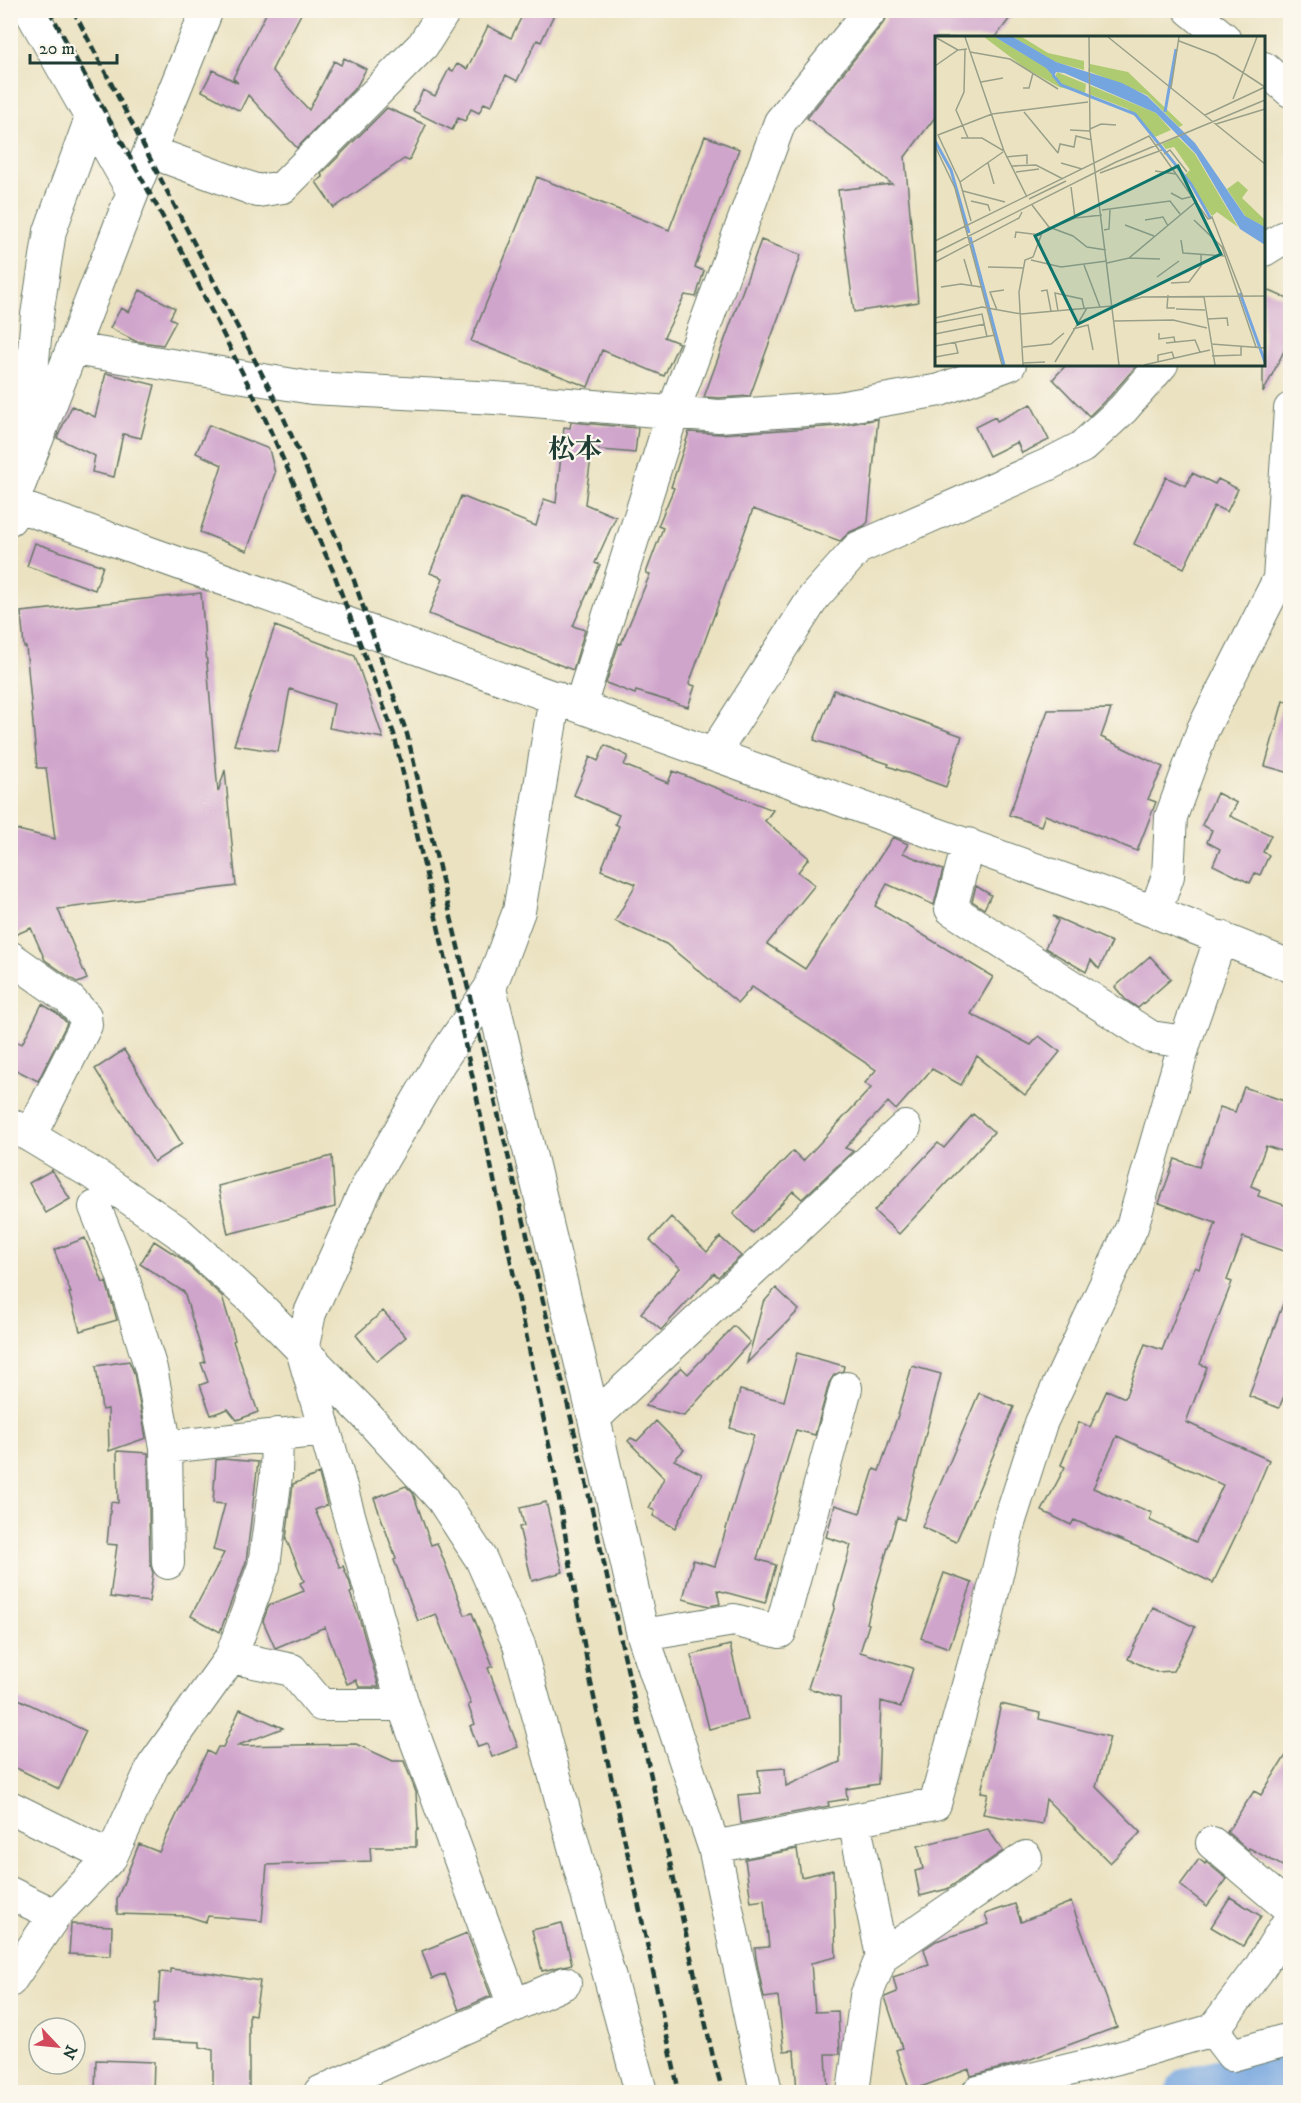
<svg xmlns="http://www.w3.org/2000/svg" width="1301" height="2103" font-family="'IM FELL DW Pica','Noto Serif JP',serif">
	<rect width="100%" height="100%" fill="#fbf7ec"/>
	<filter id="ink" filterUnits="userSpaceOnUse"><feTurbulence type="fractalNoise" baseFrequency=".0167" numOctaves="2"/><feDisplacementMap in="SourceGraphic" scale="12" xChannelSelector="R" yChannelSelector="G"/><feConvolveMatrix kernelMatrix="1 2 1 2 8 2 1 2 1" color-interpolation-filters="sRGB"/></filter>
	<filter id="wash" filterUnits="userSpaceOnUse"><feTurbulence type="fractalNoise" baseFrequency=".008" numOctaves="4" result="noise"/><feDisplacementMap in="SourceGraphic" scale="24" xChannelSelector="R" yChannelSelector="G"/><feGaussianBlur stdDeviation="1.35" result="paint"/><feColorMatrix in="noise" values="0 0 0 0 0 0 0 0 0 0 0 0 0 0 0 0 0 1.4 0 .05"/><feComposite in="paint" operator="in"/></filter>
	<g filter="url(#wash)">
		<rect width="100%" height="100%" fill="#ebe2c1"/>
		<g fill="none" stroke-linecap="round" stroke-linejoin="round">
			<path stroke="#75a5df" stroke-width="52" d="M 1192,2092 L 1239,2080 L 1290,2070"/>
		</g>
		<g id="blocks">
			<path fill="#d0a5cc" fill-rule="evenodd" d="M 268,10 L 303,10 L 272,70 L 309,110 L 334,61 L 341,65 L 344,58 L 366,69 L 357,86 L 297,148 L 248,95 L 240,111 L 202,91 L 213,70 L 238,83 L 233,78 Z
				M 525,10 L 556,10 L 541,42 L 537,40 L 517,81 L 506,75 L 491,106 L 484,103 L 479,113 L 471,109 L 465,121 L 458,118 L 452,130 L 413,111 L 423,90 L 435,96 L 449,69 L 453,71 L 457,64 L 467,69 L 488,26 L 511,38 Z
				M 889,10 L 1016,10 L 995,38 L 936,38 L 936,116 L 905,157 L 918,302 L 854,312 L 838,190 L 892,184 L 807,118 L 885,21 Z
				M 387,108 L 426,125 L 409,161 L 404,159 L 334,208 L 316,182 L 323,177 L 321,174 Z
				M 705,136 L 739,149 L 695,267 L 704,271 L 696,297 L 685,295 L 664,337 L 679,343 L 664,376 L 602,350 L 588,387 L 471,341 L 537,177 L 669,230 Z
				M 761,240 L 801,255 L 750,396 L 719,398 L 704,397 Z
				M 1263,288 L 1290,300 L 1286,347 L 1263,393 Z
				M 140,290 L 175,308 L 170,318 L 176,321 L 163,345 L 135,341 L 110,328 L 121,308 L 129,312 Z
				M 1067,364 L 1138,364 L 1110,396 L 1089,416 L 1053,379 Z
				M 106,373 L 155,385 L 141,438 L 123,434 L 114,477 L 92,472 L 95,456 L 57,438 L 72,406 L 95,417 Z
				M 1031,404 L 1049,440 L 1022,453 L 1017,442 L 989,456 L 975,427 L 995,417 L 997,421 Z
				M 878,419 L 868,522 L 864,526 L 850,532 L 840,541 L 753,509 L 689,684 L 695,686 L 688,707 L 636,691 L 635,694 L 606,683 L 619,643 L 621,644 L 650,574 L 646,573 L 663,528 L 658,526 L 674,488 L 671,487 L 689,432 L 720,434 L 839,426 Z
				M 571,422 L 638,428 L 635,453 L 592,449 L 585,504 L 616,517 L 595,563 L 600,565 L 573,626 L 585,630 L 573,670 L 429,614 L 443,578 L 430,573 L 461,496 L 536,526 L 544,499 L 556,503 L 564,427 L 570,428 Z
				M 209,425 L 269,449 L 275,473 L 247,551 L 200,532 L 222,465 L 196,453 Z
				M 1192,473 L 1215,484 L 1218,479 L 1238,489 L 1227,512 L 1214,506 L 1184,568 L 1134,544 L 1166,477 L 1186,486 Z
				M 35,543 L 103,566 L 95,590 L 27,566 Z
				M 201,593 L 218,792 L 225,770 L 236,886 L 58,909 L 87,979 L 78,983 L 45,960 L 31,928 L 10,937 L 10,828 L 55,839 L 46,768 L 37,768 L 26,647 L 24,647 L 21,612 Z
				M 275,626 L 355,656 L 383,738 L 329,728 L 334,704 L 290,689 L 278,752 L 234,745 Z
				M 834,690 L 962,736 L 946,787 L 888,766 L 889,764 L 814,740 Z
				M 1283,701 L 1290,702 L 1290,773 L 1265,766 Z
				M 1111,709 L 1101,737 L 1163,767 L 1148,799 L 1156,802 L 1137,851 L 1045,815 L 1041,826 L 1009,815 L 1048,710 Z
				M 605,745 L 628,756 L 624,765 L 668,783 L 673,771 L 773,810 L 765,821 L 809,858 L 798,872 L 815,885 L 767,944 L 805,969 L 893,837 L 908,844 L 903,853 L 943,870 L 934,905 L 887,884 L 875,906 L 993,977 L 971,1014 L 1031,1045 L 1039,1036 L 1060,1052 L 1025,1095 L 977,1056 L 961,1085 L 932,1069 L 896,1110 L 888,1102 L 845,1148 L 853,1151 L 802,1199 L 793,1191 L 753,1233 L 733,1214 L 793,1151 L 803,1161 L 871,1088 L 865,1083 L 876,1070 L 752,987 L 738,1003 L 666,944 L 615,921 L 636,884 L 601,870 L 619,826 L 615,824 L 619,815 L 574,795 L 590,757 L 598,761 Z
				M 1217,793 L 1237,803 L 1230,816 L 1271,835 L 1263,852 L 1269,855 L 1260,875 L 1255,873 L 1250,883 L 1213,865 L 1220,849 L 1207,842 L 1212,830 L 1202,825 Z
				M 976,886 L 991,895 L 984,909 L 972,901 Z
				M 1053,916 L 1112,942 L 1099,969 L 1091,960 L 1086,972 L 1045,948 L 1058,921 Z
				M 1150,956 L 1171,979 L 1138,1008 L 1125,999 L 1115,987 Z
				M 42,1004 L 57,1013 L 67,1023 L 38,1081 L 10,1067 L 10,1039 L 22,1044 Z
				M 124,1050 L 182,1144 L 154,1162 L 95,1069 Z
				M 1244,1087 L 1290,1103 L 1290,1154 L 1266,1146 L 1251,1186 L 1260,1190 L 1258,1196 L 1290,1207 L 1290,1253 L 1243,1237 L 1227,1280 L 1232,1282 L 1200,1364 L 1207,1367 L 1186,1422 L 1269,1460 L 1249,1508 L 1213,1583 L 1154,1554 L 1074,1520 L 1071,1525 L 1042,1511 L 1065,1467 L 1061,1465 L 1079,1422 L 1090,1427 L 1107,1390 L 1125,1398 L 1145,1344 L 1162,1350 L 1195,1267 L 1199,1269 L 1216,1223 L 1159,1203 L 1175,1159 L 1199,1167 L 1220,1107 L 1235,1112 ZM 1117,1436 L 1223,1485 L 1196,1542 L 1149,1520 L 1152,1513 L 1093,1488 Z
				M 973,1114 L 994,1132 L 899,1234 L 874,1211 L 938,1143 L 944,1148 Z
				M 332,1156 L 335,1207 L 228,1234 L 218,1186 Z
				M 52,1170 L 70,1199 L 46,1213 L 29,1183 Z
				M 671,1217 L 707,1252 L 720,1237 L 741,1256 L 718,1277 L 714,1273 L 661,1330 L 641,1313 L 680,1268 L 650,1240 Z
				M 85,1238 L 103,1283 L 106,1282 L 117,1320 L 80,1331 L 69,1293 L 71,1293 L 54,1250 Z
				M 154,1241 L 179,1257 L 222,1296 L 235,1340 L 233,1341 L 258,1412 L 237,1420 L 228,1409 L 211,1415 L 200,1385 L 208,1382 L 201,1363 L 205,1362 L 184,1292 L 140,1264 Z
				M 776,1288 L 799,1310 L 747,1363 L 763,1303 Z
				M 1288,1290 L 1290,1291 L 1290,1382 L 1279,1408 L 1249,1396 Z
				M 383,1311 L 406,1337 L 377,1361 L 356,1335 Z
				M 734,1326 L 750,1342 L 684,1416 L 645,1406 L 681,1367 L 688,1374 Z
				M 797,1353 L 844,1366 L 843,1371 L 834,1375 L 829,1383 L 815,1435 L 796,1430 L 757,1559 L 776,1565 L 765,1603 L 717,1590 L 720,1604 L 709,1606 L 683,1599 L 693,1560 L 715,1566 L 754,1435 L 730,1428 L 740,1390 L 784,1401 Z
				M 129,1361 L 134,1373 L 146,1438 L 109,1451 L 108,1409 L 102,1410 L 96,1366 Z
				M 912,1366 L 941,1374 L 904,1520 L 897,1517 L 876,1588 L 867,1623 L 869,1624 L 860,1652 L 913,1668 L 901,1707 L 881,1701 L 878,1784 L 846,1789 L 847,1799 L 828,1802 L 829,1806 L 741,1823 L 738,1795 L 761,1793 L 758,1770 L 785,1768 L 786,1786 L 840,1762 L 840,1698 L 808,1688 L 835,1606 L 834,1605 L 851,1545 L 826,1537 L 835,1505 L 860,1513 L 874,1469 L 879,1471 L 899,1412 Z
				M 979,1393 L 1014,1407 L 956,1542 L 922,1527 Z
				M 656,1421 L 684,1450 L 674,1460 L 702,1474 L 675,1528 L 653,1516 L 655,1511 L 649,1508 L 664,1478 L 628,1441 L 631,1438 L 637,1441 Z
				M 117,1451 L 148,1453 L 150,1563 L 153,1573 L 149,1602 L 110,1597 L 117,1545 L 107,1544 L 111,1502 L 118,1503 Z
				M 222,1459 L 258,1462 L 246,1562 L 220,1632 L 191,1616 L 224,1553 L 213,1550 L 225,1504 L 213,1503 L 216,1460 Z
				M 319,1474 L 327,1505 L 315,1510 L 340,1568 L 343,1566 L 350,1583 L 352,1592 L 350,1593 L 359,1617 L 379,1687 L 359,1687 L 356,1680 L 347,1684 L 325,1627 L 275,1648 L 263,1621 L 269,1605 L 304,1591 L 300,1583 L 304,1581 L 286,1539 L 293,1484 Z
				M 406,1486 L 413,1493 L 431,1545 L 437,1543 L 465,1615 L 472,1613 L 493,1666 L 488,1668 L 518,1747 L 492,1757 L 487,1744 L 478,1747 L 470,1726 L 475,1724 L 468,1705 L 471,1704 L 436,1614 L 418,1621 L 394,1560 L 396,1559 L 374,1498 Z
				M 546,1502 L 563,1572 L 532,1581 L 519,1527 L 524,1526 L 520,1508 Z
				M 944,1573 L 972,1583 L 949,1648 L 921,1638 Z
				M 1153,1607 L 1195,1627 L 1173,1671 L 1156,1672 L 1128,1659 Z
				M 730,1645 L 748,1720 L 709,1729 L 691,1655 Z
				M 10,1695 L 86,1731 L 59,1789 L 10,1765 Z
				M 1001,1704 L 1040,1713 L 1039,1719 L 1110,1737 L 1096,1787 L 1141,1832 L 1110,1863 L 1046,1799 L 1042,1824 L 983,1814 L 988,1793 L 981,1792 Z
				M 240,1709 L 283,1728 L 236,1746 L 356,1744 L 393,1761 L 404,1761 L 416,1792 L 418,1830 L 416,1831 L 416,1847 L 370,1847 L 371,1861 L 267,1865 L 262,1921 L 208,1916 L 206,1922 L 187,1916 L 117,1914 L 117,1899 L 139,1844 L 159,1852 L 207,1751 L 214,1755 L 218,1747 L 223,1747 Z
				M 1290,1749 L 1290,1870 L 1249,1848 L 1248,1850 L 1227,1832 L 1254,1791 L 1261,1795 Z
				M 988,1829 L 1003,1851 L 947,1889 L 920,1896 L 915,1871 L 923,1869 L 918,1846 Z
				M 797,1849 L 801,1877 L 833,1870 L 836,1957 L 811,1963 L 815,2012 L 838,2011 L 840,2054 L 826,2054 L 828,2092 L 797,2092 L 794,2050 L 784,2051 L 778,1996 L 764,1998 L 756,1958 L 755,1948 L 769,1947 L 764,1900 L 751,1902 L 745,1859 Z
				M 1199,1859 L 1205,1864 L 1206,1862 L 1227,1879 L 1207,1906 L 1180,1885 Z
				M 1230,1897 L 1261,1916 L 1243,1946 L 1211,1927 Z
				M 1071,1902 L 1117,2027 L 1020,2063 L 971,2076 L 969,2069 L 910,2091 L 896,2050 L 902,2048 L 885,1997 L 897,1992 L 893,1977 L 929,1965 L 924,1949 L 936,1941 L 989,1924 L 985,1914 L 1015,1904 L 1021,1922 Z
				M 562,1923 L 572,1964 L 542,1971 L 532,1930 Z
				M 71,1924 L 112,1926 L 111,1956 L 69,1954 Z
				M 467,1933 L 491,1996 L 459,2010 L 445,1974 L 432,1979 L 422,1951 Z
				M 170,1969 L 212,1973 L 260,1981 L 255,2015 L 249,2014 L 249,2092 L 213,2092 L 213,2050 L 200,2047 L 200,2042 L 153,2040 L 155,2003 L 158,2003 L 160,1972 L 170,1973 Z
				M 96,2060 L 154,2062 L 153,2092 L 95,2092 Z"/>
		</g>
	</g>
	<g filter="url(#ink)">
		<use href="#blocks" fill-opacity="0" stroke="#667765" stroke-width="1.5"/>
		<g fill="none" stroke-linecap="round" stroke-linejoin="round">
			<g stroke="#667765" stroke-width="34">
				<path id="minor" d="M 30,10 L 133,192
					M 1190,10 L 1224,38
					M 1264,68 L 1290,91
					M 151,152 L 258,191 L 283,187 L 423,45 L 445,10
					M 1264,250 L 1290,234
					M 73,349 L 312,388 L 495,398 L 719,416 L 838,408 L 940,390 L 1010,364
					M 26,442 L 37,315 L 50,231 L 91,118
					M 10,503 L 1155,912 L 1290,966
					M 10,519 L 12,504 L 133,192 L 207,10
					M 580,706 L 673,412 L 780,122 L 871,10
					M 714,753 L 814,597 L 858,548 L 1047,465 L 1082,447 L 1123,409 L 1162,364
					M 968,844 L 951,909 L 1151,1037 L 1185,1042
					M 1155,912 L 1168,876 L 1171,817 L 1203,729 L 1279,579 L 1290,409
					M 10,957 L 69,999 L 85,1016 L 86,1025 L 30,1136
					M 490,988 L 594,1418 L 643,1635 L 714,1847 L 766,2092
					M 10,1124 L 100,1178 L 178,1232 L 252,1299 L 363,1412 L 442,1499 L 481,1559 L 519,1645 L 641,2092
					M 95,1207 L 122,1274 L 151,1369 L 166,1447 L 168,1563
					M 594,1418 L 905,1127
					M 166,1447 L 324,1430
					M 643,1635 L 734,1620 L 780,1632 L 846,1388
					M 231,1657 L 292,1670 L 321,1705 L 403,1705
					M 10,1807 L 111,1857
					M 854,1821 L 882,1956
					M 1212,1843 L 1290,1909
					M 714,1847 L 935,1804 L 988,1613 L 1009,1523 L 1041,1423 L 1132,1227 L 1185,1042 L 1221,937
					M 10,1893 L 55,1915
					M 10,1981 L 55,1915 L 111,1857 L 153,1766 L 231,1657 L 264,1566 L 276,1476 L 277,1434
					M 514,2006 L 403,1705 L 302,1350 L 310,1313 L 367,1186 L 440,1062 L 490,988 L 519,911 L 555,697
					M 1213,2030 L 1232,2055 L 1290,2039
					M 320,2092 L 565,1983
					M 853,2092 L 866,1996 L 882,1956 L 1026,1857
					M 978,2092 L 1118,2058 L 1213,2030 L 1259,1969 L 1290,1919"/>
			</g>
			<use href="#minor" stroke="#fff" stroke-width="32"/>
			<path stroke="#1f3d34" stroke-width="4.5" stroke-dasharray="9 4.5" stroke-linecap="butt" d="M 49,10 L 182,252 L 263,414 L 333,571 L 394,734 L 473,1079 L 554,1469 L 590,1679 L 679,2092
				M 73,10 L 278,405 L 349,566 L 407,734 L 582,1464 L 713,2057 L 723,2092"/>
		</g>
	</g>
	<g text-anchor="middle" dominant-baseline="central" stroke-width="4.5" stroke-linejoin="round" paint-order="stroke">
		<g font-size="27" font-weight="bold" fill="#1f3d34" stroke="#fbf7ec">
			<text x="575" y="450">松本</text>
		</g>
	</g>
	<g transform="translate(935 36)">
		<rect width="330" height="330" fill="#ebe2c1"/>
		<path d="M 49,1 L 60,1 L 112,32 L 120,42 L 122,36 L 151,48 L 150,57 L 124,51 L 90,32 ZM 78,1 L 87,1 L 113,17 L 149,25 L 149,34 L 120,26 ZM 155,28 L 193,36 L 248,89 L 244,91 L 212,59 L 153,35 ZM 154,49 L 221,77 L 236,94 L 220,101 L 193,73 L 154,58 ZM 243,101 L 260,118 L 303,191 L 282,176 L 277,180 L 249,140 L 255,134 L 239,111 L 231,113 L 227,108 ZM 303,145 L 313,154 L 307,162 L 330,184 L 330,191 L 311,181 L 292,153 Z" fill="#afcb72"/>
		<path d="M 60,1 L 78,1 L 121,26 L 187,47 L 212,60 L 260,107 L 310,180 L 330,191 L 330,209 L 305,193 L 261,118 L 221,77 L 129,37 L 121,36 L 119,41 L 111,32 Z" fill="#75a5df"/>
		<path fill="none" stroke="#75a5df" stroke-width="3" d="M 118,39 L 126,49 L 200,78 L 256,148 L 276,183M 230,76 L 241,13M 0,105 L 16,134 L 34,197M 35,201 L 69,329M 305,257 L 330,326"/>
		<path fill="none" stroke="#99a089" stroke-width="1.5" d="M 0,1 L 23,14M 30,1 L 69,115M 154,1 L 155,95 L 184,329M 173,1 L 330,128M 244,5 L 281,19 L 330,51M 30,14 L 29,56 L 21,74 L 33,102M 35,16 L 75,23 L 123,53M 0,30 L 23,14 L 32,13M 46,46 L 68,42M 88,52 L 94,52 L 98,37M 236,52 L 244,1M 298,63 L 322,1M 89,76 L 123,117M 270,79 L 330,51M 281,88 L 330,73M 155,93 L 166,88 L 181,89M 135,94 L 155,95M 26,102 L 47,102 L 69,115 L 92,161M 0,110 L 20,152 L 67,329M 123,117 L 125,108 L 139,111 L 141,100 L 157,104M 229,118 L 235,114 L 252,136M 71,121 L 92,119 L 92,128M 53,127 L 59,148M 126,127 L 147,133M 77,130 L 101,129 L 128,143M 220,135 L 241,138 L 273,183 L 277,181 L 308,261M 81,136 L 104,133M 165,137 L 227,114M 25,146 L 3,99 L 57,78 L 153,66M 136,151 L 140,182M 28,155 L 70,166M 236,157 L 247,163 L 259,160M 94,163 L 131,145M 36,165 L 53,169 L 55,175M 97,169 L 114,191 L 138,200 L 152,211 L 171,214M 167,174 L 235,165 L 245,178M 210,184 L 228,181 L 233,190M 259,184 L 287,211 L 321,311M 36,185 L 25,146 L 68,116M 190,189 L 219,200M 116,192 L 140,182 L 167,179M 169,194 L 174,193 L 175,173M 80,202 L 81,196 L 106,199M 246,204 L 248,217 L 290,220M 0,205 L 214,100 L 241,138M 0,217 L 181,126 L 330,64M 194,222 L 262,165M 29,223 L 37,250M 96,224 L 126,231 L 172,225M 0,226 L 84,182 L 87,176M 172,227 L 194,222 L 225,223M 149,229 L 165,271M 53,231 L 89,232M 222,241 L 244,225M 236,247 L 254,246 L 266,230 L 266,219M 6,251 L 26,248 L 46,251M 106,255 L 112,254 L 116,275M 233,259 L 232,272 L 240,272M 269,261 L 280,329M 241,273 L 270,274M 62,274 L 55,256 L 69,254M 123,275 L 120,257 L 147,263 L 149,272M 0,282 L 47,271 L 86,278 L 177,270 L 207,261 L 330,260M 272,283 L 292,282 L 293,290M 179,285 L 238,284 L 272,292M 0,287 L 47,278 L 52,301M 138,293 L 153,289 L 158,314M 224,297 L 224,303 L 239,301 L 240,307M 0,298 L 50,288M 231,307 L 260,304 L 265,316M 276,308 L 330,312M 0,310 L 60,299M 88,311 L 116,308 L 129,297M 277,320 L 306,319 L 306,311M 0,321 L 23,317 L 20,306M 223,325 L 223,319 L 237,316 L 239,322M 120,326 L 152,272M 88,327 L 110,326M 88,329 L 84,256 L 90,224 L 98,221 L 107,197 L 114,191M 209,329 L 275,314"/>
		<path fill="#0f766e" fill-opacity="0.15" stroke="#0f766e" stroke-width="3" d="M 243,130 L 286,218 L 143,288 L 100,200 Z"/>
		<rect width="330" height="330" fill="none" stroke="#1f3d34" stroke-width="3"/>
	</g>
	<rect width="1301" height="2103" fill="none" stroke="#fbf7ec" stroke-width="36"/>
	<g transform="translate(57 2046) rotate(116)"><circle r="28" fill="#fbf7ec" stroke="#a3ada2" stroke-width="1.5"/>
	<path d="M0-4.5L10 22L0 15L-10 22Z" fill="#d1495b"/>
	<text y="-9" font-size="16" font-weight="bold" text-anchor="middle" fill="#1f3d34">N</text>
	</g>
	<path d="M30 54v9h87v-9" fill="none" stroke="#1f3d34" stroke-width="3"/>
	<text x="39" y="54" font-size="18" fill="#1f3d34" stroke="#fbf7ec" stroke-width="4.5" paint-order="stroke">20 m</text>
</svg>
